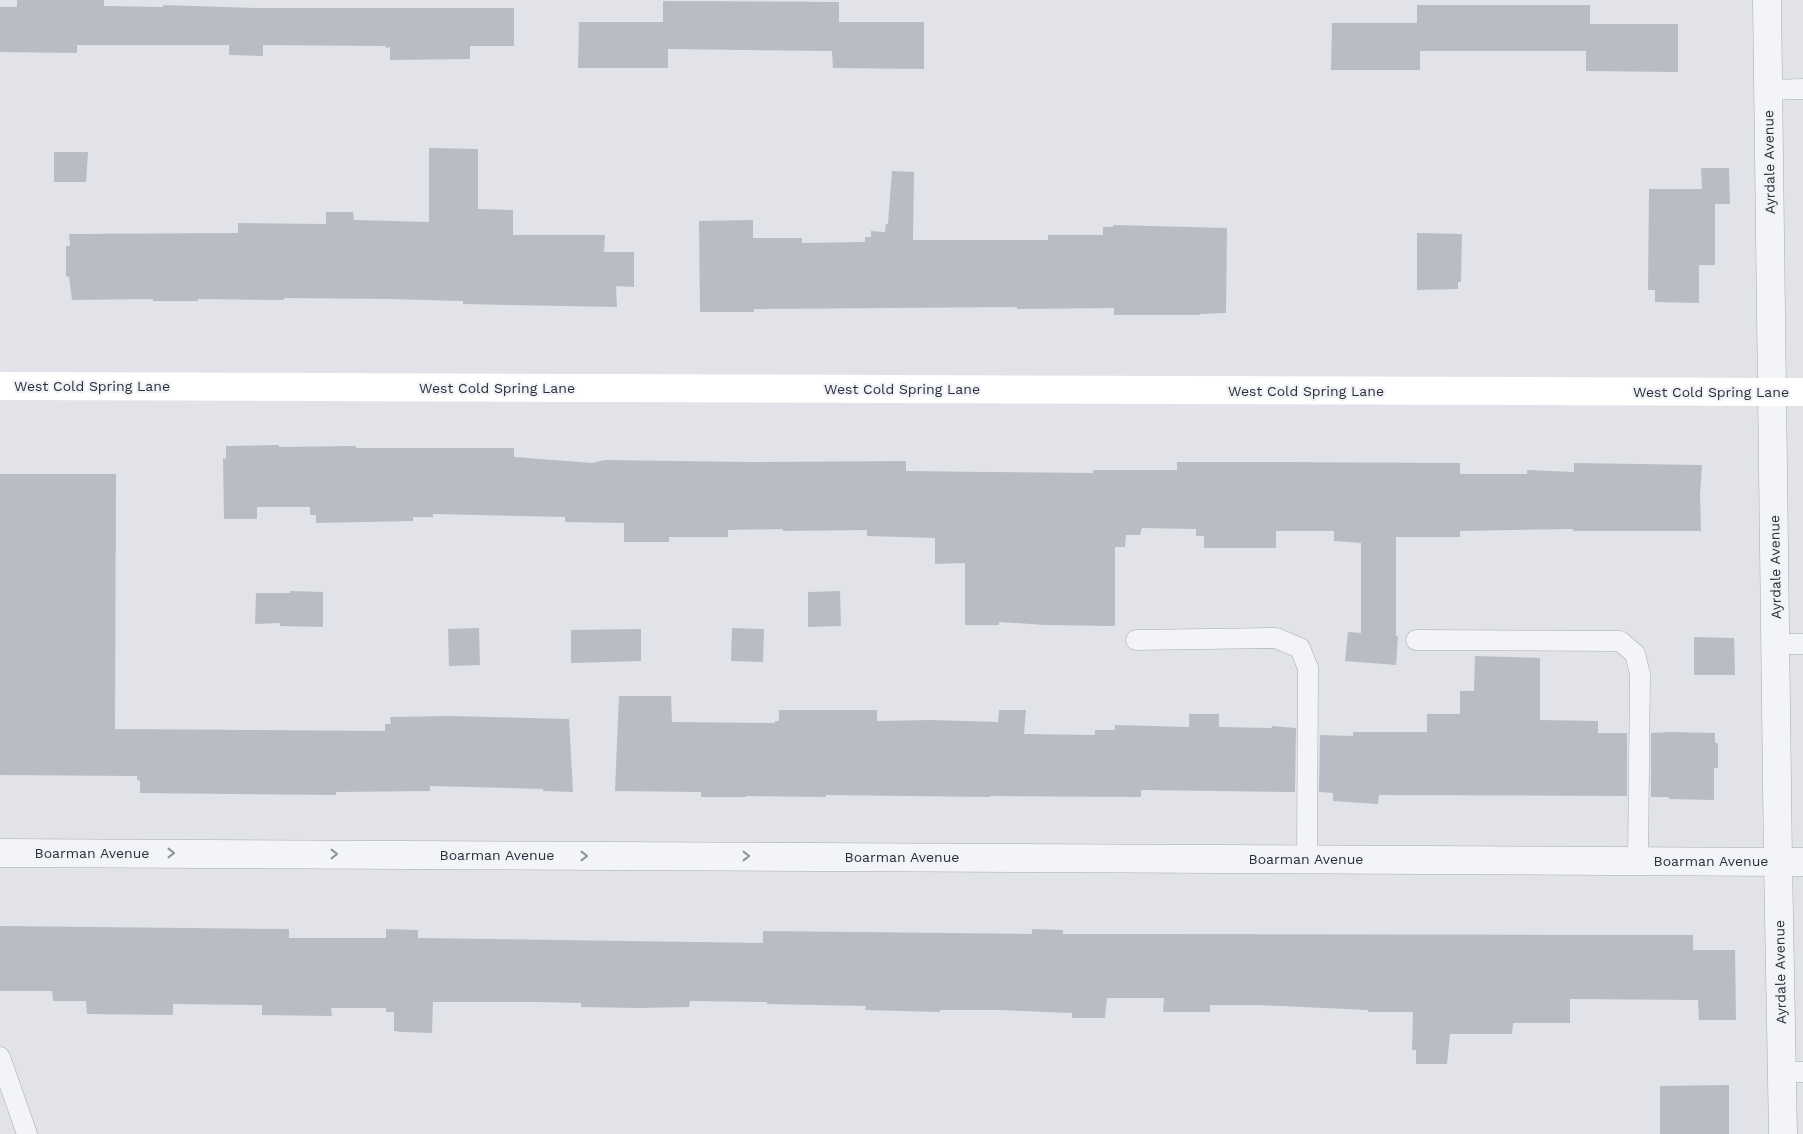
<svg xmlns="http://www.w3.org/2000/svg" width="1803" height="1134" font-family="'Work Sans',sans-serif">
	<rect width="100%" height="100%" fill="#e1e3e8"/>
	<path fill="#b8bcc5" d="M 17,0 L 104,0 L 104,6 L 163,7 L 163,5 L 256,8 L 514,8 L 514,46 L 470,46 L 470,59 L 390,60 L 390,47 L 386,48 L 386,46 L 263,45 L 263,56 L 229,55 L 229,45 L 77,45 L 77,53 L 0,52 L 0,7 L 17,7 Z
		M 663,1 L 839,2 L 839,22 L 924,22 L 924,69 L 833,68 L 832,51 L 668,49 L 668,68 L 578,68 L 579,22 L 663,22 Z
		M 1417,5 L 1590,5 L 1590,24 L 1678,24 L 1678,72 L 1586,71 L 1586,51 L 1420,51 L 1420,70 L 1331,70 L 1332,23 L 1417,23 Z
		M 429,148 L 478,149 L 478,209 L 513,210 L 513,235 L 605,235 L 604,252 L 634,252 L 634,287 L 616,286 L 617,307 L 463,304 L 463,301 L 389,299 L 284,298 L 284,300 L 198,299 L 198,301 L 153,301 L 153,299 L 72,300 L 69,277 L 66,276 L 66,246 L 70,246 L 69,234 L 238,233 L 238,223 L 326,224 L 326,212 L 353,212 L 354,220 L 429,222 Z
		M 54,152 L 88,152 L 86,182 L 54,182 Z
		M 1701,168 L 1729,168 L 1730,204 L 1715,204 L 1715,265 L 1699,265 L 1699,303 L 1655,302 L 1655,290 L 1648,290 L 1649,189 L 1702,189 Z
		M 892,171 L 914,172 L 913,240 L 1048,240 L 1048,235 L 1103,235 L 1103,227 L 1113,227 L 1113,225 L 1227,228 L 1226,313 L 1200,314 L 1200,315 L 1114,315 L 1114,308 L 1017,309 L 1017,307 L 754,309 L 754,312 L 700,312 L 699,221 L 753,220 L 753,238 L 802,238 L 802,243 L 865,242 L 865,237 L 871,237 L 871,231 L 885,232 L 886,224 L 888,224 Z
		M 1417,233 L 1462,234 L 1461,282 L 1458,282 L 1458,289 L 1417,290 Z
		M 279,445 L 279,447 L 356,446 L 356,448 L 514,448 L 514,457 L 592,463 L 605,460 L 749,462 L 906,461 L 906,471 L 987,472 L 1093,473 L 1093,470 L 1177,470 L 1177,462 L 1255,462 L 1460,463 L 1460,474 L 1527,474 L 1527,470 L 1574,472 L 1574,463 L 1702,465 L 1700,496 L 1701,531 L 1573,531 L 1573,529 L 1460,531 L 1460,537 L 1396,537 L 1396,636 L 1398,636 L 1396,665 L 1345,661 L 1348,632 L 1361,633 L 1361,543 L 1334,541 L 1334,531 L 1276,531 L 1276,548 L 1204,548 L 1204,536 L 1196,536 L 1196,529 L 1142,528 L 1140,535 L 1126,535 L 1125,547 L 1115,547 L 1115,626 L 1045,625 L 999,622 L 999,625 L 965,625 L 965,563 L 935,564 L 935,538 L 867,536 L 867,530 L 783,531 L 783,529 L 728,530 L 728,537 L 669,537 L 669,542 L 624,542 L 624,523 L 565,522 L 565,517 L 433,514 L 433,517 L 413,517 L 413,521 L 316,523 L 316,515 L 310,515 L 310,507 L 257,507 L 257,519 L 224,519 L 223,458 L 226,459 L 226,446 Z
		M 0,474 L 116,474 L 115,729 L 385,731 L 385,724 L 391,724 L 390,717 L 450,716 L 569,719 L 573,792 L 543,791 L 543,789 L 430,786 L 430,791 L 336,792 L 336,795 L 140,793 L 140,781 L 137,780 L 137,776 L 0,775 Z
		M 290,591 L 323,592 L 323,627 L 280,626 L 280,623 L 255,624 L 256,593 L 290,593 Z
		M 840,591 L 841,626 L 808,627 L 808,592 Z
		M 479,628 L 480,665 L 449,666 L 448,629 Z
		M 732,628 L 764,629 L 763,662 L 731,661 Z
		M 641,629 L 641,661 L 571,663 L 571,630 Z
		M 1694,637 L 1734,638 L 1735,675 L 1694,675 Z
		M 1475,656 L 1540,658 L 1540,720 L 1598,721 L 1598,733 L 1627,733 L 1627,796 L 1379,795 L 1378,804 L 1333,801 L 1333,793 L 1319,792 L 1320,735 L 1353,736 L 1353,732 L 1427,732 L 1427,714 L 1460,714 L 1460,691 L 1474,691 Z
		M 619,696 L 671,696 L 672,722 L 775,723 L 775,721 L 779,721 L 779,710 L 877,710 L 877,721 L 931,720 L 998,722 L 999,710 L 1026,710 L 1024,734 L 1095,735 L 1095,730 L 1115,730 L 1115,725 L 1189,727 L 1189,714 L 1219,714 L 1219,727 L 1272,728 L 1272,726 L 1296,728 L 1295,792 L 1141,790 L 1141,797 L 990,796 L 990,797 L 826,795 L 826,797 L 746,796 L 746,797 L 701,797 L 701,792 L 615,791 Z
		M 1670,732 L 1715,733 L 1715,743 L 1718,743 L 1718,768 L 1714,768 L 1714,800 L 1669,799 L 1669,797 L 1651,797 L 1651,733 Z
		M 0,926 L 289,929 L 289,938 L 386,938 L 386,929 L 418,930 L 418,938 L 763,943 L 763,931 L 1032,934 L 1032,929 L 1063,930 L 1063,934 L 1095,934 L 1693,935 L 1693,950 L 1735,950 L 1736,1020 L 1699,1020 L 1698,1000 L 1570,999 L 1570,1023 L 1513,1023 L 1512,1034 L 1450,1034 L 1447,1064 L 1416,1064 L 1416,1050 L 1412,1050 L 1413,1012 L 1368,1012 L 1368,1010 L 1258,1005 L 1210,1005 L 1210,1012 L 1163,1012 L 1164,998 L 1107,998 L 1105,1018 L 1072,1018 L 1072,1013 L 1001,1010 L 940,1010 L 940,1012 L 865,1010 L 866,1006 L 767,1004 L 767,1002 L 690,1001 L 689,1007 L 639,1008 L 581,1007 L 581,1003 L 538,1002 L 433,1002 L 432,1033 L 403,1032 L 394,1031 L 394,1012 L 386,1012 L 386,1008 L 331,1008 L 332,1016 L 262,1015 L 262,1005 L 173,1004 L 173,1015 L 87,1014 L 86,1001 L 53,1001 L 52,991 L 0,991 Z
		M 1729,1085 L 1729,1134 L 1660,1134 L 1660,1086 Z"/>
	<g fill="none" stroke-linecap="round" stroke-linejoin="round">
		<g stroke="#a7aab2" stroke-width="21">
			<path id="lane" d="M 1768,90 L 1803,89
				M 1136,640 L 1276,638 L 1300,648 L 1308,668 L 1307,859
				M 1416,640 L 1620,641 L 1635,654 L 1640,674 L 1638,861
				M 1775,644 L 1803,644
				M 0,1057 L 27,1134
				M 1782,1072 L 1803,1072"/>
		</g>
		<g stroke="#a7aab2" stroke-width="29">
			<path id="street" d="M 1767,0 L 1778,862 L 1783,1134
				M 0,853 L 1803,862"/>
		</g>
		<use href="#lane" stroke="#f3f4f7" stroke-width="20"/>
		<use href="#street" stroke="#f3f4f7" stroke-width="28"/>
		<path stroke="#fff" stroke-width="28" d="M 0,386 L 1803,392"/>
	</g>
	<defs><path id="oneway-chevron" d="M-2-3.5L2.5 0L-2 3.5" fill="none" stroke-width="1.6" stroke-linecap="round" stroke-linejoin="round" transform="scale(1.25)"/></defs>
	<g stroke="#8f929a">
		<use href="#oneway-chevron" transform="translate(171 853)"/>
		<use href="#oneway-chevron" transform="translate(334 854)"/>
		<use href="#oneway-chevron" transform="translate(584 856)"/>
		<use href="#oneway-chevron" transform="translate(746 856)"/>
	</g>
	<g text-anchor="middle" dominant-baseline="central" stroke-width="4.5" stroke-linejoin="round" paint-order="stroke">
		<g font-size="14" fill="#2b303e" stroke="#f0f2f6">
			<text transform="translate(1769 162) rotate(-91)">Ayrdale Avenue</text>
			<text x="92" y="386">West Cold Spring Lane</text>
			<text x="497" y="388">West Cold Spring Lane</text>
			<text x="902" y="389">West Cold Spring Lane</text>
			<text x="1306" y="391">West Cold Spring Lane</text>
			<text x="1711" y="392">West Cold Spring Lane</text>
			<text transform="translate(1775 567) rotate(-91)">Ayrdale Avenue</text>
			<text x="92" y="853">Boarman Avenue</text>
			<text x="497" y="855">Boarman Avenue</text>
			<text x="902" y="857">Boarman Avenue</text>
			<text x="1306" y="859">Boarman Avenue</text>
			<text x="1711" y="861">Boarman Avenue</text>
			<text transform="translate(1780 972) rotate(-91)">Ayrdale Avenue</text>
		</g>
	</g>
</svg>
